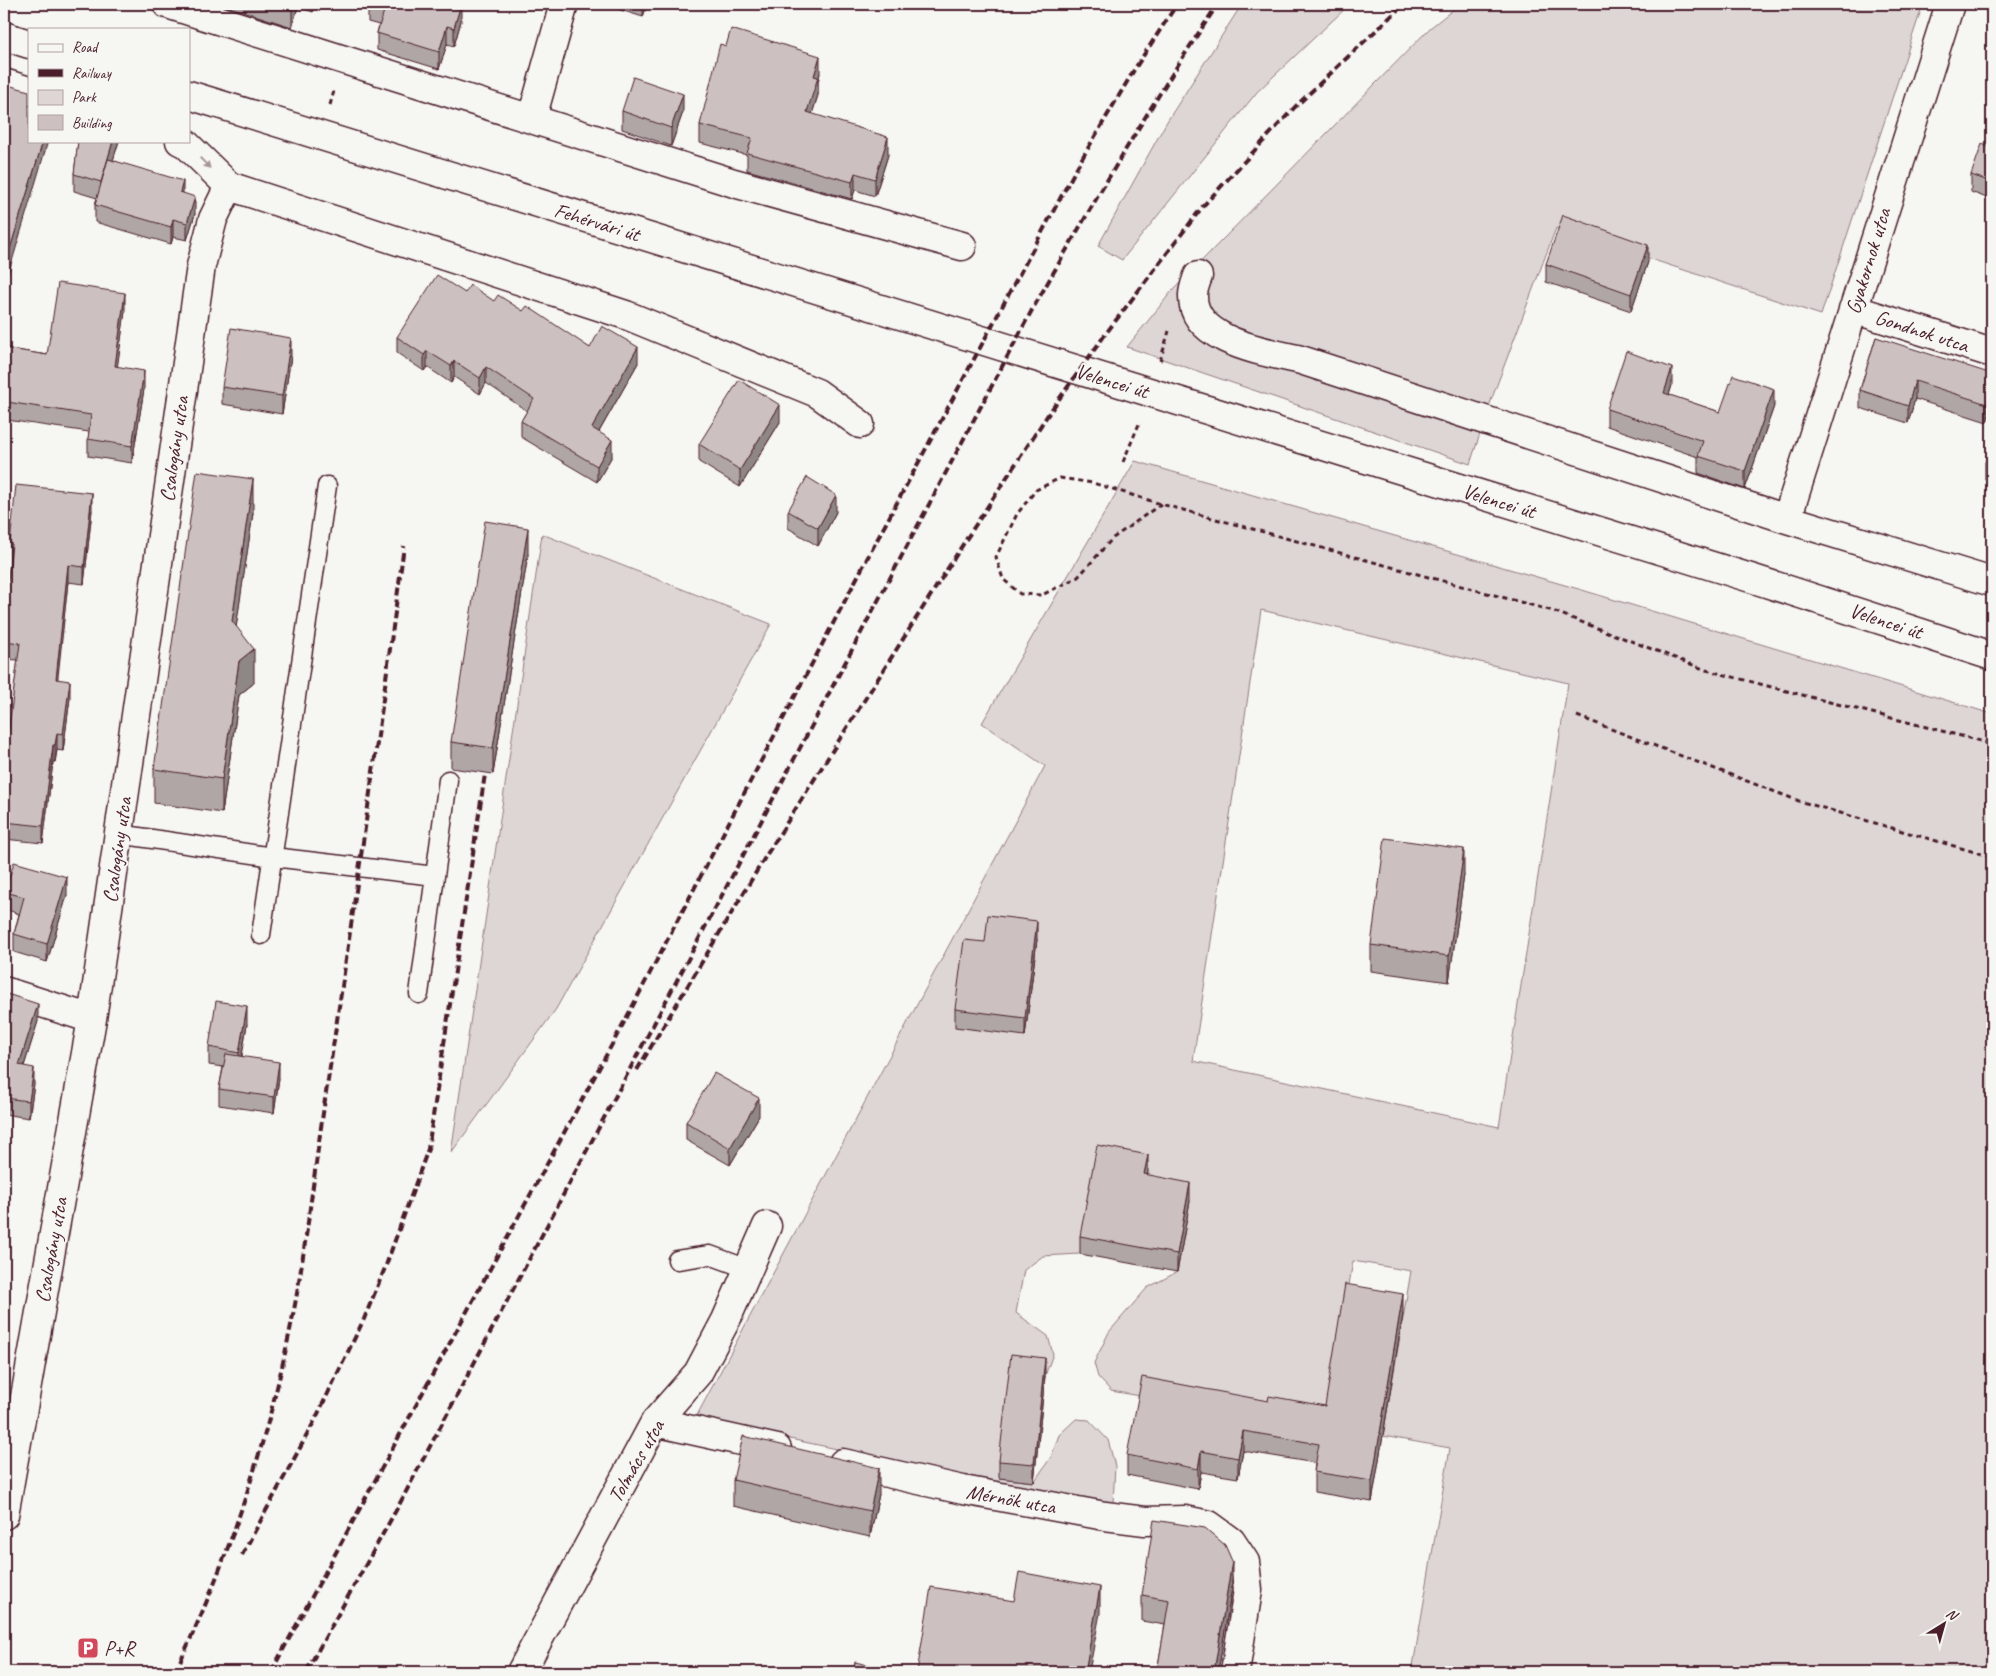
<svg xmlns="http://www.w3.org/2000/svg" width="1996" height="1676" font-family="Caveat,sans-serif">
	<rect width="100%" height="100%" fill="#f6f6f2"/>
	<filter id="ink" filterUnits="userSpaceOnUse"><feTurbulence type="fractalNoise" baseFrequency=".02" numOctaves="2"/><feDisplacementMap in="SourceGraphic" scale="10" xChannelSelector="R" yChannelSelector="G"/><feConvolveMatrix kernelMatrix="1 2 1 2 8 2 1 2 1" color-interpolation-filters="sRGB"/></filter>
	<g filter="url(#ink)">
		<path fill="#ddd6d5" stroke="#947a80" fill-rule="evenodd" d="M 1242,4 L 1350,4 L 1257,92 L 1122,260 L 1098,246 L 1166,123 Z
			M 1460,4 L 1923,4 L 1821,315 L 1556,228 L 1492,398 L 1470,464 L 1127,347 L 1172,291 L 1430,28 Z
			M 1135,461 L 1582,590 L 1992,714 L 1992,1672 L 1412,1672 L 1450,1448 L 1383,1436 L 1411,1271 L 1353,1261 L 1325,1427 L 1111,1391 L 1098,1377 L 1094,1363 L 1109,1332 L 1147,1288 L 1177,1272 L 1144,1192 L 1147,1172 L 1097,1163 L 1080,1254 L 1043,1256 L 1024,1270 L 1016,1313 L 1048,1336 L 1053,1354 L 1045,1376 L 999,1478 L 1034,1482 L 1051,1457 L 1059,1435 L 1076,1419 L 1089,1420 L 1108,1440 L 1115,1466 L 1113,1503 L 984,1480 L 695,1419 L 1045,766 L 982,723 ZM 1261,610 L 1568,683 L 1499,1127 L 1193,1061 ZM 1037,939 L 1025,1036 L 985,960 Z
			M 542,534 L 771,624 L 556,1009 L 451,1153 Z"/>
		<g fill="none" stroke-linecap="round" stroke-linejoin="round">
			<g stroke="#4a1f2b" stroke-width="21">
				<path id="service" d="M 119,834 L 273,857 L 435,876
					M 261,935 L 327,486
					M 419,994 L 448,780
					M 677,1260 L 710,1255 L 748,1269"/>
			</g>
			<g stroke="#4a1f2b" stroke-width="31">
				<path id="minor" d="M 167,4 L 734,183 L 962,246
					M 4,83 L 29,91
					M 532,118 L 564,4
					M 180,141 L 186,144 L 229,186 L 626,315 L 817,393 L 860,424
					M 1198,276 C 1196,282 1193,289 1193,295 C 1191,342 1268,352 1301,360 L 1787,519 L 1992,582
					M 1853,309 L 1992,353
					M 1787,519 L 1950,4
					M 4,991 L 92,1019
					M 655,1422 L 777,1449
					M 843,1463 L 963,1490 L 1105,1516 L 1145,1521 L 1185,1520 L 1209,1525 L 1231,1541 L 1245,1562 L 1248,1590 L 1235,1672
					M 4,1515 L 92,1019 L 201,266 L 213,219 L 229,186
					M 521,1672 L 655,1422 L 698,1373 L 726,1320 L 767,1226"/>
			</g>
			<g stroke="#4a1f2b" stroke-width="31">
				<path id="secondary" d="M 4,36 L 29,44
					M 189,95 L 1754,579 L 1992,656"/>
			</g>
			<path stroke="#4a1f2b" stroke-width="3" stroke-dasharray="5 4" stroke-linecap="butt" d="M 330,105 L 334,91
				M 1160,361 L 1169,331
				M 1123,462 L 1139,424
				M 1161,504 L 1113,538 L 1078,577 L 1042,595 L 1020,594 L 1003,579 L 996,557 L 1017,514 L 1036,490 L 1060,478 L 1093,483 L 1161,504 L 1553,611 L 1706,670 L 1992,744
				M 1577,716 L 1799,801 L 1992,857"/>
			<use href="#service" stroke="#f6f6f2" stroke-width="18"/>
			<use href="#minor" stroke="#f6f6f2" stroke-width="28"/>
			<use href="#secondary" stroke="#f6f6f2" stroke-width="28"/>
			<path stroke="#4a1f2b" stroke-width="4" stroke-dasharray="8 4" stroke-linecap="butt" d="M 637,1070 L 767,854 L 967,538 L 1047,416 L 1107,332 L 1203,206 L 1295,107 L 1404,4
				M 242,1555 L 314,1422 L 364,1319 L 385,1268 L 428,1149 L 487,761
				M 175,1672 C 230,1558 270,1435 294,1310 C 308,1234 316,1156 328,1080 C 355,902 380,724 404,546
				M 271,1672 L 628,1015 L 870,553 L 1077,167 L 1134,70 L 1177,4
				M 306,1672 L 400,1503 L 1032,310 C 1091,207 1151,103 1218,4"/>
		</g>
		<path fill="#afa6a5" stroke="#4a1f2b" d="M 220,4 L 316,4 L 313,12 L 298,7 L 292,27 Z
			M 368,4 L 461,21 L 454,46 L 447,44 L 439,69 L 377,50 L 377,33 L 379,25 L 368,22 Z
			M 611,4 L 647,4 L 643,17 L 611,7 Z
			M 726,46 L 820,73 L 818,82 L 818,95 L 812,114 L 888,155 L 875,196 L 855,190 L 852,199 L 747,170 L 747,155 L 700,143 L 700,125 Z
			M 622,111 L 683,112 L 671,146 L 622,129 Z
			M 78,141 L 119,141 L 113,160 L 183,193 L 195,214 L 187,240 L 173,237 L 171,244 L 95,222 L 95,205 L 97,198 L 74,191 L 74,174 Z
			M 1992,148 L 1992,200 L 1971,192 L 1971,175 Z
			M 1648,262 L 1631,311 L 1546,282 L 1546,264 Z
			M 465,293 L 494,301 L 523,311 L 590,348 L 638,363 L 599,432 L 612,456 L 597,482 L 521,437 L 521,421 L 527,411 L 486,383 L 480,394 L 454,377 L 451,383 L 427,367 L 424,371 L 397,353 L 397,337 Z
			M 125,311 L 117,367 L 144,389 L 132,463 L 88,456 L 88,439 L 89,432 L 7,420 L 7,407 L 4,407 L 4,348 L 47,355 Z
			M 1876,337 L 1992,387 L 1992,405 L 1987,422 L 1915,399 L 1908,423 L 1860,408 L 1860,390 Z
			M 291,356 L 282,414 L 222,404 L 222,387 Z
			M 1672,385 L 1669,395 L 1720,412 L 1774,406 L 1745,489 L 1698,473 L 1698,457 L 1607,426 L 1607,409 Z
			M 780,422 L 740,487 L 699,462 L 699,444 Z
			M 1992,441 L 1992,481 L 1985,479 L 1985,463 Z
			M 92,510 L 84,584 L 68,582 L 57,679 L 70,698 L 63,751 L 57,750 L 55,762 L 53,762 L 43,843 L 4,839 L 4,756 L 5,757 L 18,660 L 4,659 L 4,617 L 10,561 L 10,544 Z
			M 788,511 L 836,512 L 818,546 L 788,528 Z
			M 253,513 L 236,626 L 254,683 L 239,695 L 222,813 L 154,803 L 154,769 Z
			M 528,554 L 493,774 L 451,768 L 451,742 Z
			M 1464,875 L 1449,982 L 1371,971 L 1371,945 Z
			M 5,892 L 67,895 L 47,962 L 14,952 L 14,934 L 19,914 L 5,909 Z
			M 1037,939 L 1025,1036 L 955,1027 L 955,1009 L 985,942 Z
			M 4,993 L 38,1021 L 24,1066 L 34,1084 L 29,1118 L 4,1114 Z
			M 247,1024 L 242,1056 L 279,1078 L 274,1113 L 219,1105 L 219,1089 L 223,1067 L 209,1065 L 209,1047 Z
			M 759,1116 L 730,1165 L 686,1140 L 686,1122 Z
			M 1148,1172 L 1147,1175 L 1190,1201 L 1177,1272 L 1080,1254 L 1080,1236 Z
			M 1403,1314 L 1372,1502 L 1314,1492 L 1314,1472 L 1315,1463 L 1243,1451 L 1238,1478 L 1201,1472 L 1198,1489 L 1127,1475 L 1127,1455 L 1268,1401 L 1325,1406 Z
			M 1045,1376 L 1034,1482 L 999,1478 L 999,1461 Z
			M 733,1480 L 879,1494 L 870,1537 L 733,1506 Z
			M 1232,1587 L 1218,1672 L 1157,1672 L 1165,1625 L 1142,1621 L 1142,1595 Z"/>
		<path fill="#8f8786" stroke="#4a1f2b" d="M 294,4 L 298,4 L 298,7 L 292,27 L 292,10 Z
			M 313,4 L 316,4 L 313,12 Z
			M 461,4 L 461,21 L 454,46 L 454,28 Z
			M 643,4 L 647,4 L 643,17 Z
			M 447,26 L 447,44 L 439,69 L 439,52 Z
			M 820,56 L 820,73 L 818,82 L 818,95 L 807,130 L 807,112 L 814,76 Z
			M 683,94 L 683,112 L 671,146 L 671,128 Z
			M 888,137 L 888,155 L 875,196 L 875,179 Z
			M 43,141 L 48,141 L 7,278 L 7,283 L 4,293 L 4,276 L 5,265 Z
			M 113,141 L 119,141 L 101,199 L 101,182 Z
			M 855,173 L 855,190 L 852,199 L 852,182 Z
			M 183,181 L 183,199 L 180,192 Z
			M 195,197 L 195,214 L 187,240 L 187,223 Z
			M 173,219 L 173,237 L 171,244 L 171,227 Z
			M 1648,245 L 1648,262 L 1631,311 L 1631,294 Z
			M 125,293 L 125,311 L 115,384 L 115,366 Z
			M 291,338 L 291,356 L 282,414 L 282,396 Z
			M 638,347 L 638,363 L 592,444 L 592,428 Z
			M 427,351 L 427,367 L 424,371 L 424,355 Z
			M 454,361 L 454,377 L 451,383 L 451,366 Z
			M 486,367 L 486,383 L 480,394 L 480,378 Z
			M 1672,368 L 1672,385 L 1664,411 L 1664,393 Z
			M 144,371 L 144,389 L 132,463 L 132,446 Z
			M 1915,381 L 1915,399 L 1908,423 L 1908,406 Z
			M 1992,387 L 1992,405 L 1987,422 L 1987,404 Z
			M 1774,389 L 1774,406 L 1745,489 L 1745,471 Z
			M 780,405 L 780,422 L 740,487 L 740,470 Z
			M 612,440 L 612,456 L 597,482 L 597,466 Z
			M 253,479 L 253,513 L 232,655 L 232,621 Z
			M 92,493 L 92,510 L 84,584 L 84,567 Z
			M 836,495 L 836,512 L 818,546 L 818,528 Z
			M 528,528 L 528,554 L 493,774 L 493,748 Z
			M 68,565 L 68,582 L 56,696 L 56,679 Z
			M 254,649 L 254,683 L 239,695 L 222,813 L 222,779 L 239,661 Z
			M 70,681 L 70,698 L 63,751 L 63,734 Z
			M 57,733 L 57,750 L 55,762 L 55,745 Z
			M 53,745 L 53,762 L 43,843 L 43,826 Z
			M 1464,849 L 1464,875 L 1449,982 L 1449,956 Z
			M 67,877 L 67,895 L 47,962 L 47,944 Z
			M 1037,921 L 1037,939 L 1025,1036 L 1025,1018 Z
			M 38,1004 L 38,1021 L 19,1082 L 19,1065 Z
			M 247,1006 L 247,1024 L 239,1071 L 239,1053 Z
			M 279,1062 L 279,1078 L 274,1113 L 274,1097 Z
			M 34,1068 L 34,1084 L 29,1118 L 29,1101 Z
			M 759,1098 L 759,1116 L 730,1165 L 730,1148 Z
			M 1148,1155 L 1148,1172 L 1144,1192 L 1144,1174 Z
			M 1190,1183 L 1190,1201 L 1177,1272 L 1177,1254 Z
			M 1403,1294 L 1403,1314 L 1372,1502 L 1372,1481 Z
			M 1045,1358 L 1045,1376 L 1034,1482 L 1034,1464 Z
			M 1243,1431 L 1243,1451 L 1238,1478 L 1238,1458 Z
			M 1201,1451 L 1201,1472 L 1198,1489 L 1198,1469 Z
			M 879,1468 L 879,1494 L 870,1537 L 870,1511 Z
			M 1232,1561 L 1232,1587 L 1218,1672 L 1214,1672 Z
			M 1100,1587 L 1100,1613 L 1089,1672 L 1085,1672 Z"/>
		<path fill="#ccc1c0" stroke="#4a1f2b" d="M 271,4 L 294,4 L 292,10 Z
			M 368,4 L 461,4 L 454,28 L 447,26 L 439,52 L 377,33 L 385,8 Z
			M 731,29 L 820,56 L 814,76 L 818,77 L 807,112 L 888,137 L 875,179 L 855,173 L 852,182 L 747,153 L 752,138 L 700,125 L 720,44 L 726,46 Z
			M 633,77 L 683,94 L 671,128 L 622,111 Z
			M 4,84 L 29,91 L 29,141 L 43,141 L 5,265 L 7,265 L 4,276 Z
			M 78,141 L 113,141 L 101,182 L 74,174 Z
			M 1982,144 L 1992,148 L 1992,182 L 1971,175 Z
			M 108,159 L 183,181 L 180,192 L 195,197 L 187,223 L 173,219 L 171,227 L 95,205 Z
			M 1563,215 L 1648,245 L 1631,294 L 1546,264 Z
			M 437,275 L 465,293 L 470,285 L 494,301 L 498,295 L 523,311 L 527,306 L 590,348 L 602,326 L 638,347 L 592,428 L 612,440 L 597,466 L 521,421 L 534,399 L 486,367 L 480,378 L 454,361 L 451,366 L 427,351 L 424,355 L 397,337 Z
			M 58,283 L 125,293 L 115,366 L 144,371 L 132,446 L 88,439 L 91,415 L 7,402 L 9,390 L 4,389 L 4,348 L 47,355 Z
			M 231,328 L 291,338 L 282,396 L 222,387 Z
			M 1876,337 L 1992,374 L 1992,387 L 1987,404 L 1915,381 L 1908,406 L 1860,390 Z
			M 1626,351 L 1672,368 L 1664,393 L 1720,412 L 1733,375 L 1774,389 L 1745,471 L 1698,456 L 1703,441 L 1607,409 Z
			M 739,380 L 780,405 L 740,470 L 699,444 Z
			M 1992,441 L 1992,466 L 1985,463 Z
			M 197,471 L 253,479 L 232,621 L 254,649 L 239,661 L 222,779 L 154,769 Z
			M 807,477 L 836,495 L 818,528 L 788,511 Z
			M 16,485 L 92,493 L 84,567 L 68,565 L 56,679 L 70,681 L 63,734 L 57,733 L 55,745 L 53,745 L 43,826 L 4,822 L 4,756 L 5,757 L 20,643 L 4,641 L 4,617 L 12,544 L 10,544 Z
			M 485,521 L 528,528 L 493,748 L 451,742 Z
			M 1385,838 L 1464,849 L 1449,956 L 1371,945 Z
			M 14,862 L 67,877 L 47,944 L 14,934 L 24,897 L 5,892 Z
			M 988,915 L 1037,921 L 1025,1018 L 955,1009 L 964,940 L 985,942 Z
			M 4,993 L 38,1004 L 19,1065 L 34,1068 L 29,1101 L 4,1098 Z
			M 216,1001 L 247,1006 L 239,1053 L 209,1047 Z
			M 226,1054 L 279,1062 L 274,1097 L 219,1089 Z
			M 714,1073 L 759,1098 L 730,1148 L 686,1122 Z
			M 1097,1145 L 1148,1155 L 1144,1174 L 1190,1183 L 1177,1254 L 1080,1236 Z
			M 1345,1284 L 1403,1294 L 1372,1481 L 1314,1472 L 1319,1444 L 1243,1431 L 1238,1458 L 1201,1451 L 1198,1469 L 1127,1455 L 1142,1377 L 1268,1401 L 1269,1396 L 1325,1406 Z
			M 1011,1354 L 1045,1358 L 1034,1464 L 999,1461 Z
			M 743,1436 L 879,1468 L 870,1511 L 733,1480 Z
			M 1154,1520 L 1205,1528 L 1225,1545 L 1232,1561 L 1214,1672 L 1157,1672 L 1169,1600 L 1142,1595 Z
			M 1019,1572 L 1100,1587 L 1085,1672 L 917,1672 L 931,1587 L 1014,1601 Z
			M 855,1662 L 898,1672 L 853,1672 Z"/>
		<defs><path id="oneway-solid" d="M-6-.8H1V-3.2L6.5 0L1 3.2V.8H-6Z" transform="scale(1.25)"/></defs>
		<use fill="#a99598" href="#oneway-solid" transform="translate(205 163) rotate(45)"/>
	</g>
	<defs>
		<g id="parking-square" transform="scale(1.125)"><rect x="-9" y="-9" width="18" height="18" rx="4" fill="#d1495b" stroke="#f6f6f2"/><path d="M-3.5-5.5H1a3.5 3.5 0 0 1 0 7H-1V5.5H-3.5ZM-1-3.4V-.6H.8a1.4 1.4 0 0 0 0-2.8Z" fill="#fff"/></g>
	</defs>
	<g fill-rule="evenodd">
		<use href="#parking-square" x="88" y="1648"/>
	</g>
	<g text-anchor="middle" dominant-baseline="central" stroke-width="4" stroke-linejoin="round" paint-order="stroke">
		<g font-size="21" fill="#4a1f2b" stroke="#f6f6f2">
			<text transform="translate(597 222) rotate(17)">Fehérvári út</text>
			<text transform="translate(1868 261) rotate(-73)">Gyakornok utca</text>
			<text transform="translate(1922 331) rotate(18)">Gondnok utca</text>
			<text transform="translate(1112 381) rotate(17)">Velencei út</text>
			<text transform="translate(174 449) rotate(-82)">Csalogány utca</text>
			<text transform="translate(1499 501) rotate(17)">Velencei út</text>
			<text transform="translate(1886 621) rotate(18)">Velencei út</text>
			<text transform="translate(117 850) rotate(-82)">Csalogány utca</text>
			<text transform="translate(51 1250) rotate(-80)">Csalogány utca</text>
			<text transform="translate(636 1461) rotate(-60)">Tolmács utca</text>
			<text transform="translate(1011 1499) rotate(10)">Mérnök utca</text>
		</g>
		<g font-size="21" fill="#4a1f2b" stroke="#f6f6f2" text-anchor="start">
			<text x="104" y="1648">P+R</text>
		</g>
	</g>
	<rect width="1996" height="1676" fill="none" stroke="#f6f6f2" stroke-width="20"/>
	<rect x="10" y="10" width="1976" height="1656" fill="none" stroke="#4a1f2b" stroke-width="2" filter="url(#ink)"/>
	<rect x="28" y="28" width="162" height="115" fill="#f6f6f2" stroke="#b1a0a2"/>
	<rect x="38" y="44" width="25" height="8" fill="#f6f6f2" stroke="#b1a0a2"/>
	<text x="72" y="52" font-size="15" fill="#4a1f2b">Road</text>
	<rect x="38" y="69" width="25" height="8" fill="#4a1f2b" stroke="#b1a0a2"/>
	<text x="72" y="78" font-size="15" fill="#4a1f2b">Railway</text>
	<rect x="38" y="90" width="25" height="15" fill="#ddd6d5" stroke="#b1a0a2"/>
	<text x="72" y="102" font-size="15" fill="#4a1f2b">Park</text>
	<rect x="38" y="115" width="25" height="15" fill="#ccc1c0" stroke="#b1a0a2"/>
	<text x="72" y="128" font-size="15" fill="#4a1f2b">Building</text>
	<g transform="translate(1944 1624) rotate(37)" stroke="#f6f6f2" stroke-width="4" paint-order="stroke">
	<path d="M0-4L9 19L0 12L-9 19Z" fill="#4a1f2b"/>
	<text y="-8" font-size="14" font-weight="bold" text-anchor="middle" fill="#4a1f2b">N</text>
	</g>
</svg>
